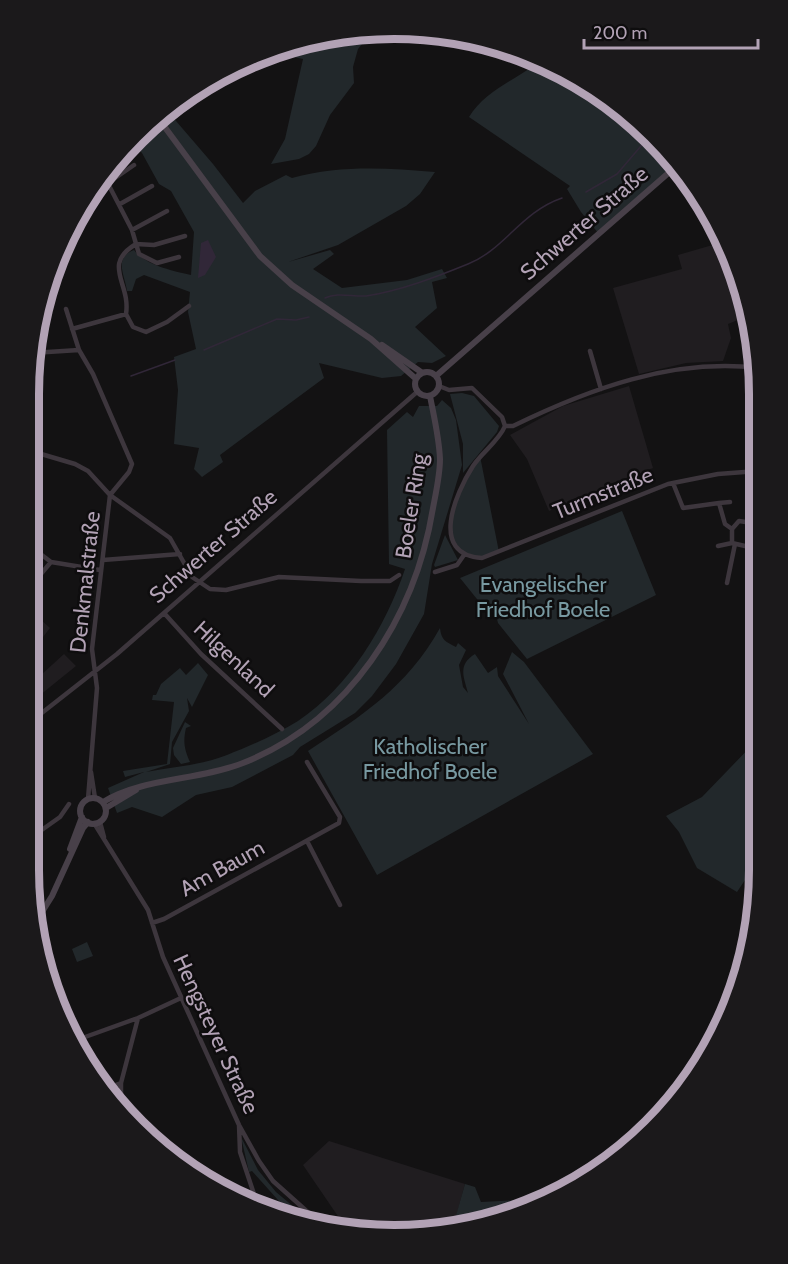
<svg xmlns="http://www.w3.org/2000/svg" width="788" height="1264" font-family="Cabin,sans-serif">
	<rect width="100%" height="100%" fill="#131213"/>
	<path fill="#201d20" d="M 723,242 L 747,299 L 750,315 L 728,324 L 731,338 L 723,361 L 686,363 L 639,374 L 613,288 L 682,269 L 678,255 Z
		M 629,386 L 653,468 L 549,511 L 527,459 L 510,435 L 563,406 Z
		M 30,610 L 50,628 L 30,654 Z
		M 64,654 L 76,666 L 29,704 L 30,685 Z
		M 329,1141 L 465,1184 L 453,1228 L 394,1235 L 346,1228 L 303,1165 Z"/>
	<path fill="#22282b" d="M 347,32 L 371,33 L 358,49 L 353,67 L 354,83 L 330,115 L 316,146 L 309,154 L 299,159 L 271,164 L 285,139 L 303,59 L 280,54 Z
		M 536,64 L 617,104 L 673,169 L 599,234 L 581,212 L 567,189 L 570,186 L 469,117 C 484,92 513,81 536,64 Z
		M 170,114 L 213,164 L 243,203 L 255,191 L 286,175 L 292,178 C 340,165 386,168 435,172 L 420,194 L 406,206 L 338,245 L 288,262 L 330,250 L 334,254 L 313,269 L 342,288 L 407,280 L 442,269 L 447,278 L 432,282 L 437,308 L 415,327 L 446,356 L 432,363 L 418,362 L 401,376 L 382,378 L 319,363 L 324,378 L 220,455 L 223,462 L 202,477 L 194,469 L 199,448 L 174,444 L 178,390 L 174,357 L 196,349 L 188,312 L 190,292 L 144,275 L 136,279 L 132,291 L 127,291 C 125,275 113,258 134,250 C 145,265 173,271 191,275 L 194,232 L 171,191 L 159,184 L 142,153 L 134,145 Z
		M 462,393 L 474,396 L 499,426 L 497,432 L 463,473 L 463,444 L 450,394 Z
		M 442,400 L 451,408 L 456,420 L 462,465 L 432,564 L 424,614 L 396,664 L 372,696 L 355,713 L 300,747 L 293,755 L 232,787 L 196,795 L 162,817 L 132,807 L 117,813 L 108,788 L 144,772 L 125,777 L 123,771 L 167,764 L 174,702 L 152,700 L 153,695 L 156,695 L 161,684 L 180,668 L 186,675 L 198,663 L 208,675 L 192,707 L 187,698 L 189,711 L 172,742 L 170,764 L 146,772 C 173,767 202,765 227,755 C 250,746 277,734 298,721 C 349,687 386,626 405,569 L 389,564 L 387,430 L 407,412 L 413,417 L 419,406 L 437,406 Z
		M 480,456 L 499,552 C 483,558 475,560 460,550 C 434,530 468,477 480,456 Z
		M 622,511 L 656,595 L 527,659 L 498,623 L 495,611 L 489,614 L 460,578 Z
		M 445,535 L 458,560 L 435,567 L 434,565 Z
		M 440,628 C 441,640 446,642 456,647 L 458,643 L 466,650 L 459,665 L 463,687 L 468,693 C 464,677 457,665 475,654 L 488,673 L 497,667 L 498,676 L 529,724 L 503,674 L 512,652 L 524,662 L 593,754 L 377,875 L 308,751 C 363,715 407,687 440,628 Z
		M 185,722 L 191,726 L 186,728 C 183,741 184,749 190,762 L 181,764 L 174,755 L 173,748 Z
		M 757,740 L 757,862 L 737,892 L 697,868 L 679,832 L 666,816 L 702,797 Z
		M 87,942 L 93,956 L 77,962 L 72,949 Z
		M 241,1137 L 258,1170 L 276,1192 L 312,1222 L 295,1219 L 252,1171 L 249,1172 Z
		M 465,1184 L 475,1187 L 481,1202 L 541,1199 L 489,1223 L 394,1235 L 382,1234 L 403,1221 L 455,1219 Z"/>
	<path fill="#312738" d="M 208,240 L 216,257 L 205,275 L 198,278 L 201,243 Z"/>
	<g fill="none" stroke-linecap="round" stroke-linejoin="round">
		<path stroke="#312738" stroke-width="1.5" d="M 327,38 L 355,39 L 364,33
			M 586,192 L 617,174 L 647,139
			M 325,298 C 337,292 353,297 366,296 C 400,291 436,277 468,264 C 504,250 521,212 562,198
			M 204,350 L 277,319 L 296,320 L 309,317
			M 131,376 L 175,360"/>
		<path stroke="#3d363d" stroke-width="4.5" d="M 103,174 L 132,230 L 139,254 L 157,263 L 179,257
			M 108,183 L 134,165
			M 120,204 L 152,186
			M 132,230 L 167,211
			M 66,309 L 79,350
			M 126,314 C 131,283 101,265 136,244 L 154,245 L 185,236
			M 72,329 L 126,314 L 133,327 L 146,332 L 167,322 L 189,306
			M 590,351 L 601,389
			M 32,353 L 79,350 L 93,374 L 132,464 L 129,472 L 110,495
			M 439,386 L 449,390 L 472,388 L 502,417 L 505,426
			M 505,426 C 499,441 482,452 473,466 C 455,494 429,555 482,558 L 668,484 L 718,474 L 758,471
			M 505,426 L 513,426 C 589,389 672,358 758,368
			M 31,451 L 75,464 L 88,471 L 110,495 L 170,538 L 192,577 L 210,589 L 226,590 L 279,577 L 361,581 L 390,581 L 399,575
			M 673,483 L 683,508 L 719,503 L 725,524 L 732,529 L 732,543 L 758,549
			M 757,499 L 758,500
			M 719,503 L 730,502
			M 31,521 L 37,505 L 31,481
			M 732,529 L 739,521 L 752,523
			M 30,546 L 51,562 L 100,570
			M 718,546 L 732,543
			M 103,560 L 180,554
			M 435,572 L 457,565 L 464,555
			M 727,583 L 735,544
			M 30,587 L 51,562
			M 164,613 L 201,654 L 282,729
			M 29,723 L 117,654 L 417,392
			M 91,772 L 95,798
			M 88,799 L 97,688 L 92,649 L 110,495
			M 100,822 L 104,837
			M 94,823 L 148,910 L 163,957 L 239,1125 L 259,1161 L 273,1181 L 320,1223
			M 29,839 L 60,817 L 69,804
			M 307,841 L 340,905
			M 152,923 L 164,919 L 339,823 L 340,817 L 307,762
			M 74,1041 L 138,1018 L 181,998
			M 105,1089 L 121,1083
			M 121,1106 L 121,1083 L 138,1018
			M 239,1125 L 240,1152 L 258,1206"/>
		<path stroke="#484049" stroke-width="6" d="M 161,122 L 260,256 L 292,285 L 371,339 L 415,378
			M 382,345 L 421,372
			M415 384a12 12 0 1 1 24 0a12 12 0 1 1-24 0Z
			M 436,376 L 673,169
			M80 811a13 13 0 1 1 26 0a13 13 0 1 1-26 0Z
			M 103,802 C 145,777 197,781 243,763 C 349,721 415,618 433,508 C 436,492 440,475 440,459 C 439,437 434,417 430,396
			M 106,808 L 136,790
			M 70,849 L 82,817
			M 37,920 L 52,896 L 83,828 L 88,822"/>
	</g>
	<g text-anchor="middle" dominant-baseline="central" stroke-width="5" stroke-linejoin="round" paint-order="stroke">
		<g font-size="22" fill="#b2a2b5" stroke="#0e0d0e">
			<text transform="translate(584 223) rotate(-41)">Schwerter Straße</text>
			<text transform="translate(603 493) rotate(-22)">Turmstraße</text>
			<text transform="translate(411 506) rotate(-81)">Boeler Ring</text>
			<text transform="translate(213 546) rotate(-41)">Schwerter Straße</text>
			<text transform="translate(85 582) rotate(-84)">Denkmalstraße</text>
			<text transform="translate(234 659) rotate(43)">Hilgenland</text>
			<text transform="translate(222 868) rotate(-29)">Am Baum</text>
			<text transform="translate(216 1034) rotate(65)">Hengsteyer Straße</text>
		</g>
		<g font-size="22" fill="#7899a1" stroke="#0e0d0e">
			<text x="543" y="584">Evangelischer<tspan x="543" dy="25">Friedhof Boele</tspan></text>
			<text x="430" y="746">Katholischer<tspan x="430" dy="25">Friedhof Boele</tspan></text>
		</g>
	</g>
	<path d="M0 0H788V1264H0ZM394 39H394A355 355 0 0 1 749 394V870A355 355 0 0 1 394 1225H394A355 355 0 0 1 39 870V394A355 355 0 0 1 394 39Z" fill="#1b191b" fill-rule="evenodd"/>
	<path fill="none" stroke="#b2a2b5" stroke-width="8" d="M394 39H394A355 355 0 0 1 749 394V870A355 355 0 0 1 394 1225H394A355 355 0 0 1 39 870V394A355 355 0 0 1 394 39Z"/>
	<path d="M584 39v9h174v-9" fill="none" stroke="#b2a2b5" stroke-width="3"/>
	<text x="593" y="39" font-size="18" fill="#b2a2b5" stroke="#0e0d0e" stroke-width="4.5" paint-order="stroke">200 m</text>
</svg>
